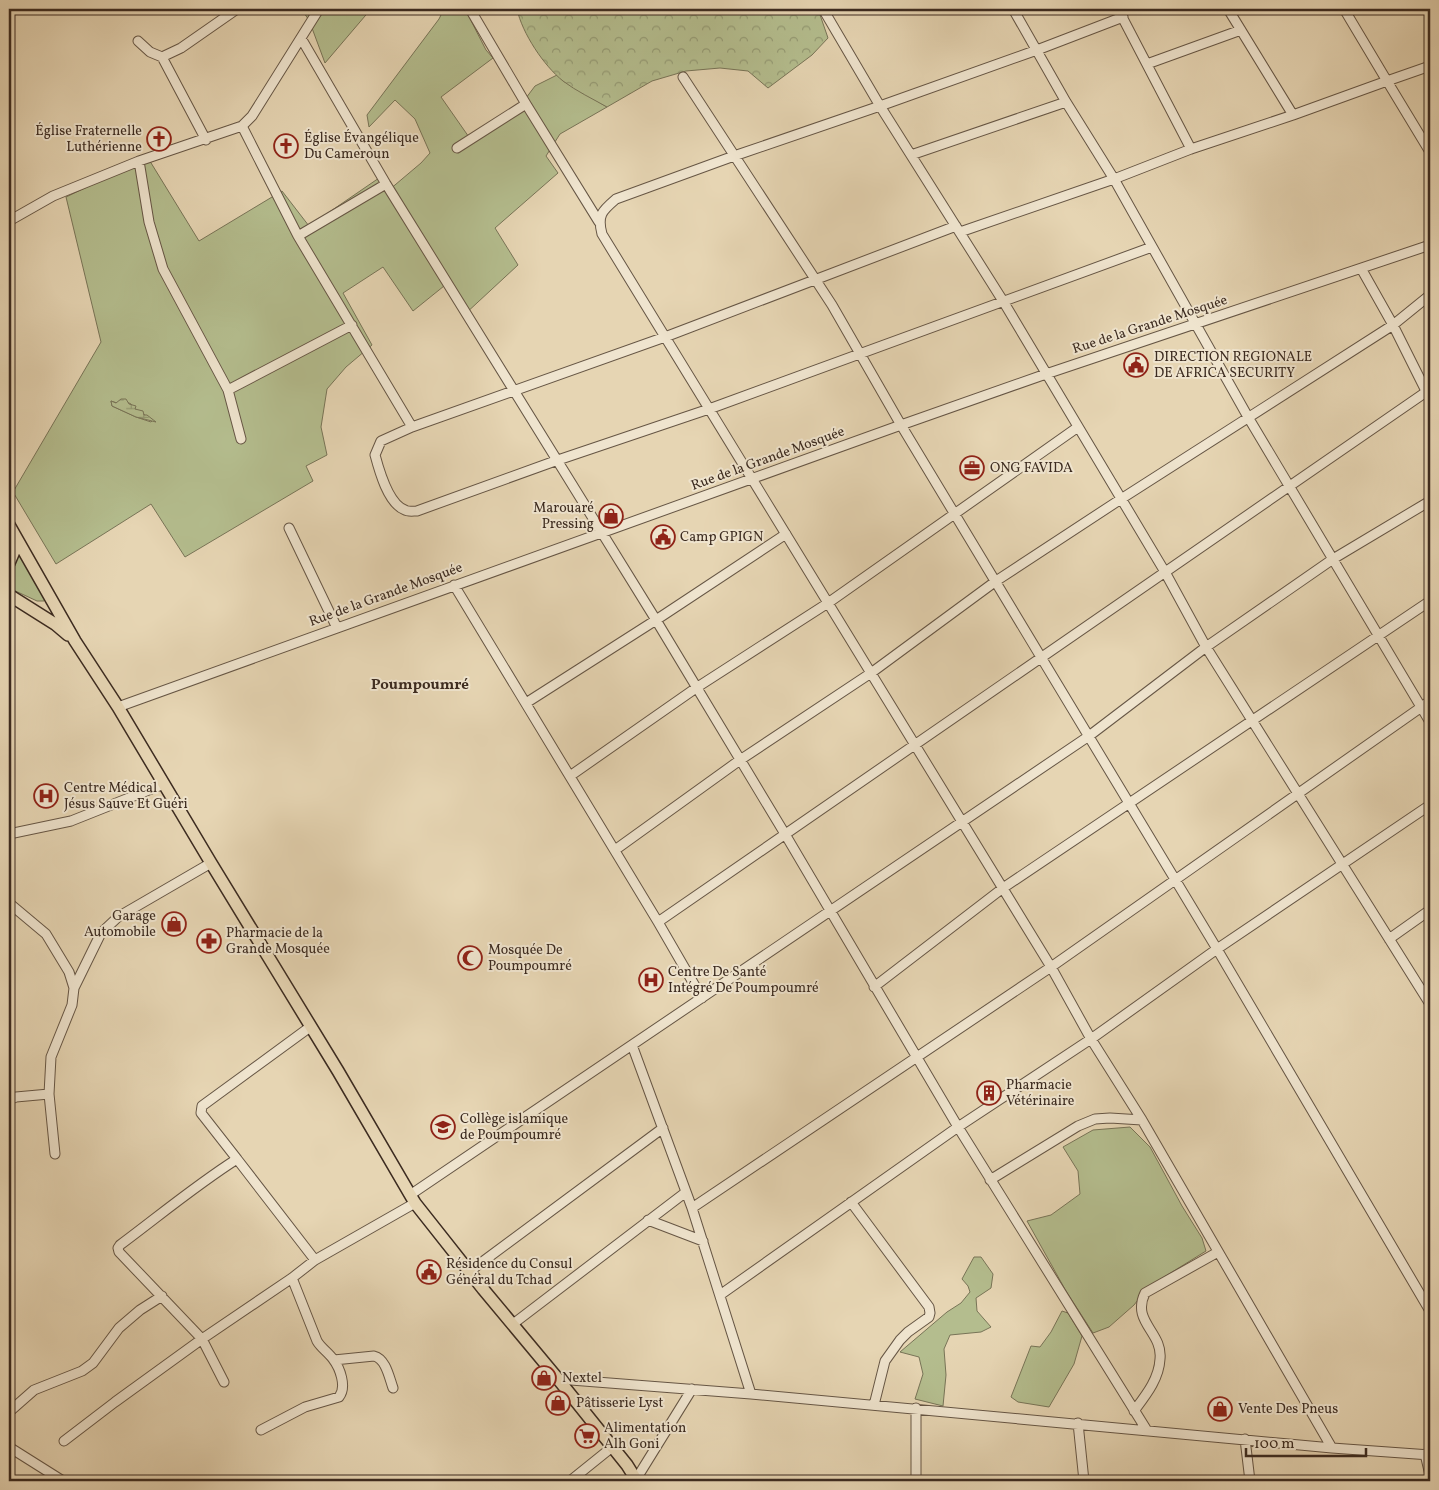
<svg xmlns="http://www.w3.org/2000/svg" width="1439" height="1490" font-family="Vollkorn,serif">
	<defs>
		<pattern id="forest-crowns" width="20" height="18" patternUnits="userSpaceOnUse" patternTransform="scale(1.25)"><rect width="20" height="18" fill="#b4bd8e"/><path d="M2 6a3 3 0 1 1 6 0M12 15a3 3 0 1 1 6 0" fill="none" stroke="#949a74"/></pattern>
		<pattern id="wetland-marsh" width="20" height="14" patternUnits="userSpaceOnUse" patternTransform="scale(1.25)"><rect width="20" height="14" fill="#b4bd8e"/><path d="M1 5h8M5 5V1M11 12h8M15 12V8" fill="none" stroke="#949a74"/></pattern>
	</defs>
	<rect width="100%" height="100%" fill="#e6d5b3"/>
	<filter id="stains"><feTurbulence type="fractalNoise" baseFrequency=".004" numOctaves="4"/><feColorMatrix values="0 0 0 0 .2 0 0 0 0 .09 0 0 0 0 .02 0 0 0 .5 -.17"/></filter>
	<radialGradient id="worn" r=".72"><stop offset=".6" stop-color="#630" stop-opacity="0"/><stop offset="1" stop-color="#630" stop-opacity=".3"/></radialGradient>
	<path fill="#b4bd8e" stroke="#787457" fill-rule="evenodd" d="M 301,9 L 371,9 L 325,63 L 309,20 Z
		M 444,9 L 465,9 L 486,50 L 493,58 L 441,97 L 471,140 L 526,98 L 535,86 L 557,75 L 563,81 L 607,107 L 560,134 L 546,156 L 558,173 L 495,228 L 518,265 L 464,315 L 444,286 L 413,311 L 383,267 L 343,293 L 372,345 L 346,367 L 327,389 L 321,427 L 327,455 L 306,466 L 313,481 L 185,557 L 151,504 L 56,564 L 13,492 L 101,342 L 66,197 L 148,158 L 199,241 L 282,191 L 309,226 L 379,178 L 389,190 L 421,163 L 430,153 L 415,119 L 395,100 L 369,127 L 367,115 L 439,19 ZM 123,400 L 131,404 L 135,409 L 153,420 L 151,422 L 136,417 L 112,406 L 111,401 L 117,403 Z
		M 9,534 L 46,598 L 44,601 L 37,601 L 9,588 Z
		M 1130,1127 L 1150,1147 L 1182,1206 L 1202,1238 L 1206,1251 L 1148,1287 L 1134,1305 L 1109,1327 L 1093,1333 L 1066,1291 L 1027,1221 L 1051,1215 L 1080,1194 L 1078,1171 L 1063,1147 L 1093,1130 Z
		M 974,1257 L 981,1257 L 993,1274 L 991,1288 L 976,1298 L 977,1311 L 991,1327 L 981,1332 L 950,1335 L 944,1349 L 946,1375 L 943,1406 L 915,1399 L 923,1374 L 919,1357 L 900,1352 L 947,1312 L 961,1303 L 970,1292 L 968,1286 L 962,1279 Z
		M 1062,1311 L 1068,1313 L 1082,1336 L 1074,1364 L 1049,1407 L 1018,1402 L 1011,1397 L 1031,1346 L 1040,1347 L 1051,1332 Z"/>
	<path fill="url(#forest-crowns)" stroke="#787457" d="M 517,9 L 818,9 L 828,38 L 812,55 L 768,88 L 748,71 L 720,68 L 686,71 L 652,81 L 607,107 C 593,99 576,91 563,81 C 544,66 522,33 517,9 Z"/>
	<path fill="url(#wetland-marsh)" stroke="#787457" d="M 121,399 L 126,399 L 129,404 L 136,406 L 135,409 L 143,411 L 144,415 L 147,415 L 156,422 L 136,417 L 112,406 L 111,401 L 116,403 Z"/>
	<g fill="none" stroke-linecap="round" stroke-linejoin="round">
		<g stroke="#665645" stroke-width="11">
			<path id="minor" d="M 470,9 L 526,104 L 599,222
				M 823,9 L 880,106 L 1037,50 L 1123,17
				M 1013,9 L 1066,102 L 1114,179 L 1248,417 L 1430,722
				M 1118,9 L 1191,149
				M 1228,9 L 1293,115
				M 1344,9 L 1387,81 L 1430,66
				M 301,38 L 386,184 L 656,620 L 785,834 L 958,1127 L 1146,1429
				M 138,41 L 150,52 L 162,57 L 206,140
				M 162,57 L 181,48 L 237,9
				M 1147,64 L 1241,30
				M 683,77 L 832,305 L 901,425 L 1217,949 L 1430,1311
				M 242,126 L 298,236 L 412,427
				M 457,148 L 526,104
				M 911,155 L 1066,102
				M 139,161 L 149,222 L 163,269 L 228,390 L 241,439
				M 9,221 L 53,196 L 139,161 L 242,126 L 252,116 L 319,9
				M 956,226 L 665,337 L 412,427 L 381,441 L 375,455 C 379,470 388,504 405,510 C 408,512 413,511 417,511 L 558,460 L 709,409 L 1152,247
				M 960,232 L 1114,179 L 1191,149 L 1293,115 L 1387,81 L 1430,152
				M 298,236 L 386,184
				M 1362,270 L 1393,325 L 1430,399
				M 228,390 L 352,325
				M 289,528 L 337,628
				M 454,585 L 658,922 L 702,998
				M 526,703 L 656,620 L 786,534
				M 118,707 L 901,425 L 1046,374 L 1430,245
				M 570,776 L 696,688 L 828,603 L 1078,427
				M 9,834 L 71,821 L 164,784
				M 615,850 L 740,760 L 871,673 L 996,581 L 1121,499 L 1393,325 L 1430,295
				M 9,903 L 46,934 L 69,972 L 74,988 L 72,1005 L 51,1057 L 49,1094 L 55,1154
				M 658,922 L 1426,392
				M 1389,939 L 1430,910
				M 874,987 L 1003,888 L 1430,601
				M 74,988 L 101,933 L 118,917 L 211,863
				M 632,1045 L 692,1208 L 751,1394
				M 9,1100 L 16,1097 L 49,1094
				M 237,1159 L 201,1113 L 202,1106 L 310,1027
				M 990,1180 L 1078,1126 L 1095,1119 L 1110,1118 L 1142,1120
				M 410,1195 L 1089,736 L 1206,647 L 1333,559 L 1430,501
				M 851,1202 L 926,1303 L 929,1307 L 930,1313 L 929,1317 L 908,1332 L 900,1340 L 885,1361 L 874,1405
				M 692,1208 L 1051,967 L 1430,701
				M 648,1220 L 703,1241
				M 470,1271 L 663,1128
				M 720,1295 L 958,1127 L 1091,1039 L 1217,949 L 1430,805
				M 513,1324 L 686,1192
				M 334,1360 L 374,1356 C 386,1359 389,1377 393,1388
				M 558,1379 L 751,1394 L 1332,1448 L 1430,1455
				M 224,1382 L 202,1339 L 292,1278 L 315,1260 L 415,1203
				M 916,1408 L 916,1481
				M 1134,1411 C 1146,1395 1159,1379 1160,1359 C 1163,1332 1131,1322 1145,1293 L 1218,1252
				M 9,1412 L 34,1390 L 82,1371 L 93,1363 L 119,1328 L 140,1310 L 162,1296
				M 1078,1423 L 1084,1481
				M 261,1430 L 305,1407 L 339,1397 C 347,1387 340,1368 333,1359 C 328,1352 321,1348 317,1341 L 292,1278
				M 1245,1439 L 1250,1481
				M 64,1441 L 115,1402 L 202,1339 L 119,1252 L 118,1248 L 120,1245 C 159,1216 196,1185 237,1159 L 315,1260
				M 9,1447 L 63,1481
				M 1332,1448 L 1142,1120 L 1091,1039 L 1051,967 L 602,234 C 597,215 602,211 616,199 L 734,156 L 880,106 L 1003,301 L 1165,572 L 1206,647 L 1430,1004
				M 1425,1454 L 1430,1475
				M 570,1481 L 611,1448
				M 635,1481 L 692,1389"/>
		</g>
		<g stroke="#3c2b20" stroke-width="14">
			<path id="major" d="M 9,525 L 75,641 L 118,707 L 211,863 L 338,1071 L 415,1203 L 483,1289 L 558,1379 L 627,1465 L 637,1481
				M 9,563 L 15,549 L 16,538
				M 9,595 L 55,624 L 68,635"/>
		</g>
		<use href="#minor" stroke="#efe4ce" stroke-width="9"/>
		<use href="#major" stroke="#e6d5b3" stroke-width="11"/>
	</g>
	<defs>
		<g id="church-ring" transform="scale(1.25)"><circle r="9.5" fill="#efe4ce" stroke="#8f2418" stroke-width="1.5"/><path d="M-1.2-6h2.4v3.5h3.3v2.4h-3.3V6h-2.4V-.1h-3.3v-2.4h3.3Z" fill="#8f2418"/></g>
		<g id="civic-ring" transform="scale(1.25)"><circle r="9.5" fill="#efe4ce" stroke="#8f2418" stroke-width="1.5"/><path d="M-.6-6.5H3V-4.5H.6V-3L4-1V1h2V6H-6V1h2V-1L-.6-3ZM-1.2 2.5V6h2.4V2.5Z" fill="#8f2418"/></g>
		<g id="office-ring" transform="scale(1.25)"><circle r="9.5" fill="#efe4ce" stroke="#8f2418" stroke-width="1.5"/><path d="M-6-3h4V-5.5h4V-3h4V5H-6ZM-1-4.5V-3h2v-1.5ZM-6 0V1H6V0Z" fill="#8f2418"/></g>
		<g id="shop-ring" transform="scale(1.25)"><circle r="9.5" fill="#efe4ce" stroke="#8f2418" stroke-width="1.5"/><path d="M-5-2.5h2.3a2.7 3.5 0 0 1 5.4 0H5L5.5 6h-11ZM-1.5-2.5h3a1.5 2.3 0 0 0-3 0Z" fill="#8f2418"/></g>
		<g id="hospital-ring" transform="scale(1.25)"><circle r="9.5" fill="#efe4ce" stroke="#8f2418" stroke-width="1.5"/><path d="M-5-5h3v3.5h4V-5h3V5h-3V1.5h-4V5h-3Z" fill="#8f2418"/></g>
		<g id="pharmacy-ring" transform="scale(1.25)"><circle r="9.5" fill="#efe4ce" stroke="#8f2418" stroke-width="1.5"/><path d="M-2-6h4v4h4v4h-4v4h-4v-4h-4v-4h4Z" fill="#8f2418"/></g>
		<g id="mosque-ring" transform="scale(1.25)"><circle r="9.5" fill="#efe4ce" stroke="#8f2418" stroke-width="1.5"/><path d="M3.5-4.9A6 6 0 1 0 3.5 4.9A5 5 0 1 1 3.5-4.9Z" fill="#8f2418"/></g>
		<g id="building-ring" transform="scale(1.25)"><circle r="9.5" fill="#efe4ce" stroke="#8f2418" stroke-width="1.5"/><path d="M-4-6H4V6H1V3H-1V6H-4ZM-2.5-4.3h1.7v1.8h-1.7ZM.8-4.3h1.7v1.8H.8ZM-2.5-1h1.7V.8h-1.7ZM.8-1h1.7V.8H.8Z" fill="#8f2418"/></g>
		<g id="school-ring" transform="scale(1.25)"><circle r="9.5" fill="#efe4ce" stroke="#8f2418" stroke-width="1.5"/><path d="M0-5L7-2L0 1L-7-2ZM-4 1L0 2.5L4 1V4Q0 6-4 4Z" fill="#8f2418"/></g>
		<g id="supermarket-ring" transform="scale(1.25)"><circle r="9.5" fill="#efe4ce" stroke="#8f2418" stroke-width="1.5"/><path d="M-6-5.5h2.5l.6 2H6L4.5 2H-2.5L-4.4-4H-6ZM-1.5 3.2a1.3 1.3 0 1 0 .1 0ZM3 3.2a1.3 1.3 0 1 0 .1 0Z" fill="#8f2418"/></g>
	</defs>
	<g fill-rule="evenodd">
		<use href="#church-ring" x="159" y="139"/>
		<use href="#church-ring" x="286" y="146"/>
		<use href="#civic-ring" x="1136" y="365"/>
		<use href="#office-ring" x="972" y="468"/>
		<use href="#shop-ring" x="611" y="516"/>
		<use href="#civic-ring" x="663" y="537"/>
		<use href="#hospital-ring" x="46" y="796"/>
		<use href="#shop-ring" x="174" y="924"/>
		<use href="#pharmacy-ring" x="209" y="941"/>
		<use href="#mosque-ring" x="470" y="958"/>
		<use href="#hospital-ring" x="651" y="980"/>
		<use href="#building-ring" x="989" y="1093"/>
		<use href="#school-ring" x="443" y="1127"/>
		<use href="#civic-ring" x="429" y="1272"/>
		<use href="#shop-ring" x="544" y="1378"/>
		<use href="#shop-ring" x="558" y="1403"/>
		<use href="#shop-ring" x="1220" y="1409"/>
		<use href="#supermarket-ring" x="587" y="1436"/>
	</g>
	<g text-anchor="middle" dominant-baseline="central" stroke-width="4" stroke-linejoin="round" paint-order="stroke">
		<g font-size="14" fill="#3c2b20" stroke="#efe4ce" text-anchor="start">
			<text x="142" y="131" text-anchor="end">Église Fraternelle<tspan x="142" dy="16">Luthérienne</tspan></text>
			<text x="304" y="138">Église Évangélique<tspan x="304" dy="16">Du Cameroun</tspan></text>
			<text x="1154" y="357">DIRECTION REGIONALE<tspan x="1154" dy="16">DE AFRICA SECURITY</tspan></text>
			<text x="990" y="468">ONG FAVIDA</text>
			<text x="594" y="508" text-anchor="end">Marouaré<tspan x="594" dy="16">Pressing</tspan></text>
			<text x="680" y="537">Camp GPIGN</text>
			<text x="64" y="788">Centre Médical<tspan x="64" dy="16">Jésus Sauve Et Guéri</tspan></text>
			<text x="156" y="916" text-anchor="end">Garage<tspan x="156" dy="16">Automobile</tspan></text>
			<text x="226" y="933">Pharmacie de la<tspan x="226" dy="16">Grande Mosquée</tspan></text>
			<text x="488" y="950">Mosquée De<tspan x="488" dy="16">Poumpoumré</tspan></text>
			<text x="668" y="972">Centre De Santé<tspan x="668" dy="16">Intégré De Poumpoumré</tspan></text>
			<text x="1006" y="1085">Pharmacie<tspan x="1006" dy="16">Vétérinaire</tspan></text>
			<text x="460" y="1119">Collège islamique<tspan x="460" dy="16">de Poumpoumré</tspan></text>
			<text x="446" y="1264">Résidence du Consul<tspan x="446" dy="16">Général du Tchad</tspan></text>
			<text x="562" y="1378">Nextel</text>
			<text x="576" y="1403">Pâtisserie Lyst</text>
			<text x="1238" y="1409">Vente Des Pneus</text>
			<text x="604" y="1428">Alimentation<tspan x="604" dy="16">Alh Goni</tspan></text>
		</g>
		<g font-size="14" fill="#3c2b20" stroke="#efe4ce">
			<text transform="translate(1150 325) rotate(-18)">Rue de la Grande Mosquée</text>
			<text transform="translate(768 459) rotate(-20)">Rue de la Grande Mosquée</text>
			<text transform="translate(386 595) rotate(-20)">Rue de la Grande Mosquée</text>
		</g>
		<g font-size="15" font-weight="bold" fill="#3c2b20" stroke="#efe4ce">
			<text x="420" y="685">Poumpoumré</text>
		</g>
	</g>
	<rect width="1439" height="1490" fill="none" stroke="#e6d5b3" stroke-width="30"/>
	<rect x="10" y="10" width="1419" height="1470" fill="none" stroke="#3c2b20" stroke-width="2.5"/>
	<rect x="15" y="15" width="1409" height="1460" fill="none" stroke="#3c2b20"/>
	<path d="M1246 1448v8h120v-8" fill="none" stroke="#3c2b20" stroke-width="2.5"/>
	<text x="1254" y="1448" font-size="15" fill="#3c2b20" stroke="#efe4ce" stroke-width="4" paint-order="stroke">100 m</text>
	<rect width="100%" height="100%" filter="url(#stains)"/>
	<rect width="100%" height="100%" fill="url(#worn)"/>
</svg>
